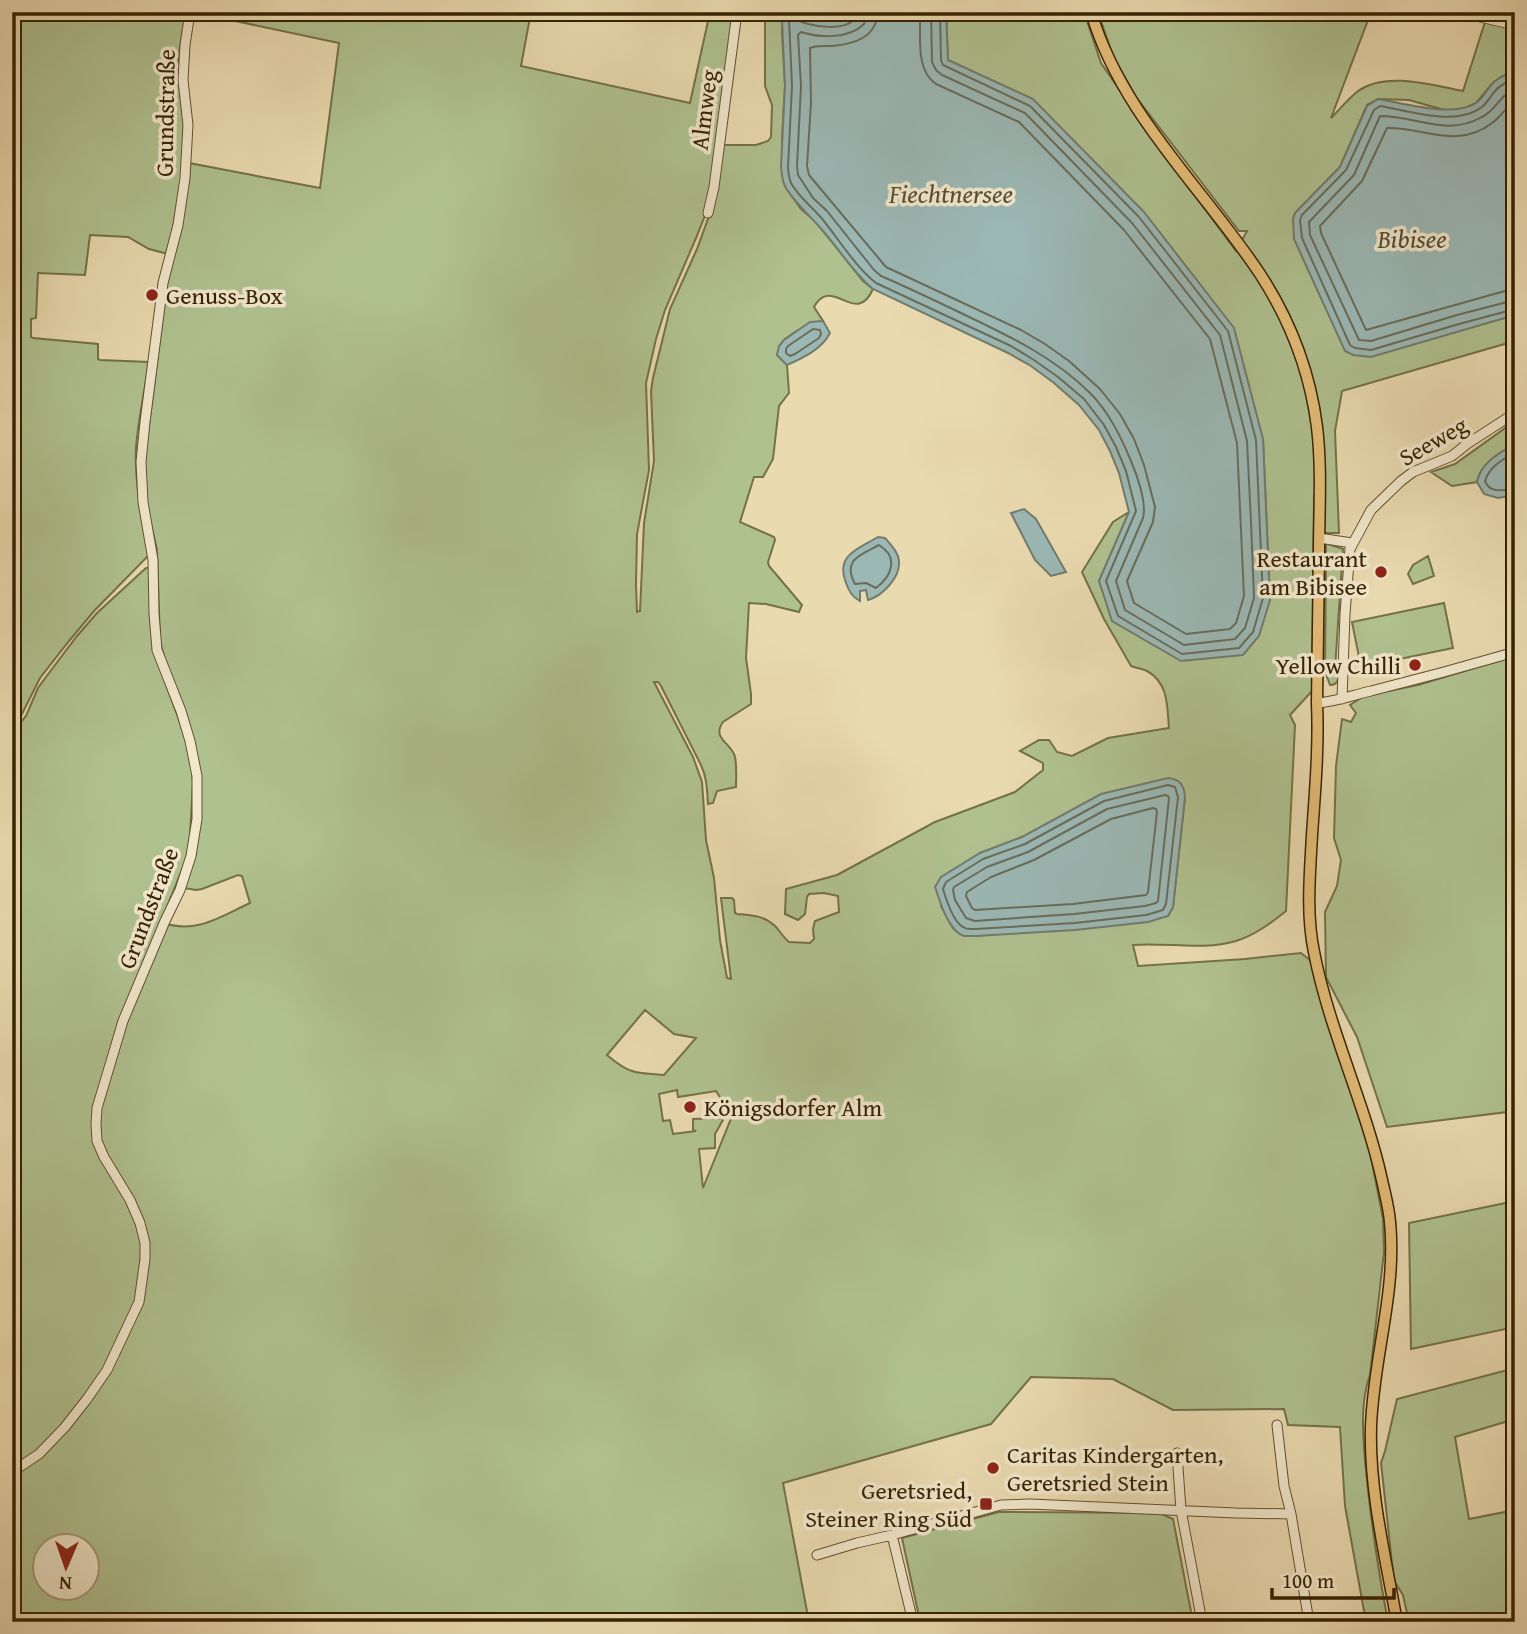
<svg xmlns="http://www.w3.org/2000/svg" width="1527" height="1634" font-family="'Gentium Book Plus',serif">
	<rect width="100%" height="100%" fill="#eadab0"/>
	<filter id="stains"><feTurbulence type="fractalNoise" baseFrequency=".00286" numOctaves="4"/><feColorMatrix values="0 0 0 0 .2 0 0 0 0 .09 0 0 0 0 .02 0 0 0 .5 -.17"/></filter>
	<radialGradient id="worn" r=".72"><stop offset=".6" stop-color="#630" stop-opacity="0"/><stop offset="1" stop-color="#630" stop-opacity=".3"/></radialGradient>
	<path fill="#b0c190" stroke="#747248" stroke-width="2" fill-rule="evenodd" d="M 12,12 L 186,12 C 183,30 179,48 178,66 C 178,91 185,116 185,141 C 183,179 175,217 168,254 L 149,249 L 128,237 L 90,235 L 85,275 L 38,273 L 36,318 L 31,319 L 31,337 L 33,338 L 98,344 L 98,359 L 100,360 L 149,362 C 145,390 138,419 136,448 C 134,484 143,520 149,555 L 94,611 L 69,641 L 40,678 L 21,716 L 12,725 Z
		M 193,12 L 531,12 L 521,66 L 690,103 L 710,12 L 735,12 L 709,200 L 704,218 L 696,238 L 665,310 L 656,339 L 646,383 L 649,470 L 637,534 L 636,585 L 637,612 L 640,611 L 644,523 L 654,461 L 651,391 L 653,378 L 670,309 L 697,249 L 709,216 L 721,145 L 756,145 L 768,141 L 771,137 L 772,105 L 765,86 L 765,18 L 767,12 L 786,12 L 783,15 L 782,33 L 785,85 L 782,139 L 786,188 L 801,209 L 815,221 L 832,242 L 863,281 L 873,289 C 856,328 832,274 814,307 L 823,321 C 812,322 794,332 785,339 C 781,343 780,350 777,355 L 787,365 L 789,393 L 779,406 L 773,459 L 763,477 L 754,477 L 740,522 L 774,537 L 775,540 L 768,562 L 769,566 L 802,605 L 799,612 L 766,604 L 749,603 L 746,658 L 751,694 L 751,704 L 723,722 C 711,739 732,743 735,757 C 737,767 736,778 736,787 L 717,791 L 713,803 L 708,804 C 707,790 707,778 701,765 L 661,686 L 658,682 L 654,682 L 693,757 L 702,782 L 706,840 L 714,878 L 720,940 L 727,978 L 731,979 L 721,898 L 732,898 L 734,900 L 735,913 L 737,914 C 754,915 765,916 777,928 C 781,933 784,938 789,942 L 810,943 L 814,939 L 813,929 L 815,921 L 839,912 L 838,896 L 824,893 L 809,894 L 807,897 L 805,914 L 798,920 L 785,914 L 786,889 L 837,875 L 935,822 L 1015,792 L 1043,770 L 1043,763 L 1020,751 L 1039,740 L 1049,740 L 1057,752 L 1072,756 L 1108,738 L 1169,728 C 1167,707 1169,683 1147,671 C 1143,669 1136,668 1131,666 L 1104,619 L 1082,572 L 1113,522 L 1129,512 L 1099,581 L 1270,600 L 1263,439 L 1033,100 L 948,60 L 946,12 L 1084,12 L 1101,63 L 1153,139 L 1236,251 L 1247,231 L 1239,231 L 1136,97 L 1113,56 L 1098,12 L 1371,12 L 1331,118 C 1339,110 1348,99 1358,91 C 1385,71 1432,85 1463,91 L 1485,22 L 1515,29 L 1515,71 L 1501,77 L 1491,85 L 1476,103 L 1465,108 L 1448,111 L 1409,100 L 1378,99 L 1367,105 L 1340,167 L 1295,213 L 1461,330 L 1515,315 L 1515,341 L 1342,391 L 1335,431 L 1339,533 L 1325,533 L 1328,544 L 1343,549 L 1335,669 L 1339,670 C 1339,677 1339,685 1330,685 L 1325,671 L 1326,547 L 1314,495 L 1312,691 L 1290,715 L 1295,725 L 1286,911 C 1271,923 1255,935 1236,941 C 1203,951 1166,942 1133,945 L 1138,966 L 1245,959 L 1301,953 L 1310,960 L 1369,1147 L 1383,1219 L 1384,1252 L 1370,1375 C 1360,1402 1363,1433 1365,1461 C 1370,1515 1378,1569 1388,1622 L 1366,1622 L 1345,1506 L 1340,1427 L 1288,1425 L 1284,1409 L 1173,1410 L 1113,1379 L 1031,1377 L 991,1424 L 783,1483 L 809,1622 L 12,1622 L 12,733 L 26,716 L 38,688 L 46,677 L 77,636 L 97,613 L 146,568 L 149,568 L 159,666 L 185,736 L 192,765 L 193,783 L 189,852 L 161,922 C 195,935 220,917 250,903 L 242,876 L 238,875 L 202,889 L 196,890 L 184,888 L 201,792 L 160,641 L 157,550 L 148,511 L 143,473 L 167,283 L 180,231 L 189,163 L 320,188 L 339,43 ZM 1185,797 L 1173,907 L 1168,916 L 976,936 L 957,932 L 953,928 L 941,906 L 980,853 L 1022,837 ZM 645,1010 L 674,1034 L 696,1038 L 664,1075 C 635,1073 629,1074 607,1055 ZM 677,1090 L 678,1097 L 716,1091 L 732,1116 L 703,1188 L 699,1149 L 715,1148 L 715,1134 L 724,1118 L 693,1119 L 693,1130 L 696,1131 L 673,1134 L 670,1120 L 663,1121 L 659,1094 ZM 46,1546 L 88,1546 L 88,1588 L 46,1588 Z
		M 794,12 L 858,12 C 835,23 817,21 794,12 Z
		M 1515,421 L 1515,444 C 1499,454 1481,463 1477,482 L 1452,486 L 1431,472 L 1455,464 Z
		M 1428,556 L 1434,576 L 1413,584 L 1408,574 L 1413,565 Z
		M 1444,603 L 1453,648 L 1361,667 L 1352,622 Z
		M 1515,656 L 1515,1111 L 1387,1127 L 1357,1037 L 1326,977 L 1325,912 L 1337,886 L 1341,860 L 1334,838 L 1336,766 L 1342,719 L 1351,722 L 1356,713 L 1350,705 L 1364,696 L 1418,685 Z
		M 1515,1201 L 1515,1327 L 1411,1349 L 1409,1223 Z
		M 1515,1368 L 1515,1419 L 1455,1437 L 1469,1519 L 1515,1510 L 1515,1622 L 1409,1622 L 1403,1595 L 1394,1581 L 1381,1463 L 1385,1451 L 1397,1399 Z
		M 999,1512 L 1159,1513 L 1173,1519 L 1193,1622 L 947,1622 L 945,1614 L 920,1621 L 902,1538 Z"/>
	<path fill="#9bb8b5" stroke="#737c6d" stroke-width="2" d="M 786,12 L 794,12 L 818,20 L 841,18 L 858,12 L 946,12 L 948,60 L 1033,99 L 1144,212 L 1234,328 L 1263,439 L 1270,600 L 1259,636 L 1243,655 L 1181,661 L 1112,621 L 1099,581 L 1129,512 L 1119,473 L 1110,451 L 1099,430 L 1079,405 L 1054,383 L 1031,366 L 1008,353 L 873,289 C 850,270 836,243 815,222 C 805,211 794,201 786,188 C 782,182 782,175 781,167 L 785,85 L 782,20 L 783,15 Z
		M 1515,71 L 1515,315 L 1371,357 L 1353,355 L 1345,351 L 1294,239 L 1293,219 L 1295,213 L 1340,167 L 1367,106 L 1378,99 C 1404,103 1453,118 1476,103 C 1483,98 1486,91 1491,85 C 1497,78 1506,74 1515,71 Z
		M 823,321 L 830,333 C 822,349 803,358 787,365 L 777,355 L 779,346 L 784,340 L 810,322 Z
		M 1515,444 L 1515,495 L 1498,498 L 1484,494 L 1477,482 C 1481,462 1499,453 1515,444 Z
		M 1024,509 L 1036,519 L 1066,572 L 1051,576 L 1035,560 L 1011,513 Z
		M 878,537 L 885,538 C 891,545 899,553 899,562 C 900,578 882,596 868,600 L 866,590 L 860,591 L 860,601 C 852,597 849,591 846,583 C 835,555 858,549 878,537 Z
		M 1168,778 C 1180,779 1184,785 1185,797 L 1173,907 L 1168,916 L 1148,922 L 1075,930 L 976,936 C 974,936 966,936 964,936 C 948,931 940,901 935,887 L 941,877 L 980,853 L 1022,837 L 1101,794 Z"/>
	<g fill="none" stroke-linecap="round" stroke-linejoin="round">
		<path stroke="#696d5a" stroke-width="2" d="M 858,12 C 855,34 806,28 793,17 L 789,19 L 792,86 L 788,167 C 788,172 789,177 791,183 C 799,198 813,207 823,220 C 840,241 855,266 876,283 L 1011,346 L 1034,360 L 1058,377 L 1084,399 L 1104,425 L 1116,447 L 1126,471 L 1136,511 L 1106,581 L 1118,616 L 1182,654 L 1239,648 L 1253,632 L 1263,598 L 1256,440 L 1228,331 L 1139,217 L 1030,106 L 943,65 L 941,60 L 940,12
			M 867,12 L 864,24 C 849,39 820,38 801,32 L 798,35 L 801,86 L 797,166 L 798,175 L 813,198 L 827,211 L 874,270 L 881,276 C 909,288 936,301 963,314 C 1009,336 1054,357 1090,393 C 1109,412 1121,437 1131,461 C 1137,475 1147,503 1143,518 L 1116,581 L 1125,610 L 1184,645 L 1235,639 L 1245,628 L 1254,598 L 1251,522 L 1247,441 L 1220,335 L 1132,223 L 1025,113 L 942,75 L 936,70 L 932,62 L 931,12
			M 878,12 C 876,38 854,44 832,46 C 824,46 816,45 810,48 L 811,103 L 807,166 L 809,175 L 886,267 L 1021,330 L 1045,344 L 1069,361 L 1100,389 L 1120,414 L 1134,439 L 1144,465 L 1155,507 L 1153,522 L 1127,581 L 1134,603 L 1186,634 L 1230,629 L 1236,623 L 1244,596 L 1237,443 L 1210,339 L 1124,230 L 1019,122 L 936,84 C 915,70 921,36 920,12
			M 1515,79 C 1508,82 1501,84 1496,90 C 1491,95 1488,102 1482,107 C 1456,127 1410,111 1380,106 L 1374,110 L 1346,170 L 1302,215 L 1300,220 L 1302,238 L 1350,345 L 1355,348 L 1371,350 L 1459,324 L 1515,309
			M 1515,88 C 1501,94 1496,110 1482,117 C 1446,137 1417,116 1380,116 L 1354,175 L 1309,222 L 1310,235 L 1359,340 L 1371,341 L 1457,315 L 1515,300
			M 1515,100 C 1506,107 1501,117 1492,123 C 1457,150 1424,127 1387,128 L 1362,181 L 1320,226 L 1321,233 L 1366,330 L 1505,291 L 1515,290
			M 813,329 L 820,330 L 821,334 L 819,338 L 795,354 L 790,356 L 786,353 L 786,349 L 788,346 Z
			M 1515,452 C 1502,460 1489,467 1485,481 C 1491,495 1503,489 1515,489
			M 879,545 C 899,557 892,576 876,588 L 866,583 L 855,584 C 842,560 860,555 879,545 Z
			M 1168,785 L 1175,787 L 1178,797 L 1166,904 L 1163,910 L 1146,915 L 1075,923 L 975,929 C 971,929 967,930 963,927 C 953,922 946,899 943,889 L 946,882 L 983,859 L 1025,844 L 1104,801 Z
			M 1165,795 L 1168,796 L 1169,798 L 1158,901 L 1156,903 L 1145,906 L 1074,914 L 975,921 L 966,918 L 955,900 L 953,890 L 954,887 L 987,867 L 1028,852 L 1107,809 Z
			M 1153,808 L 1156,809 L 1157,812 L 1148,892 L 1146,895 L 1073,904 L 975,910 L 972,908 L 966,896 L 967,892 L 991,877 L 1034,860 L 1111,819 Z"/>
		<g stroke="#64502c" stroke-width="11">
			<path id="minor" d="M 1458,12 L 1515,25
				M 708,213 L 714,187 L 737,12
				M 1319,538 L 1352,543
				M 1342,699 L 1345,614 L 1350,549 L 1371,510 L 1401,481 L 1413,472 L 1452,456 L 1467,444 L 1515,413
				M 1317,703 C 1336,702 1353,695 1371,691 C 1419,679 1467,666 1515,652
				M 1277,1425 L 1284,1486 L 1291,1514
				M 1177,1453 L 1181,1510 L 1202,1622
				M 12,1472 L 39,1454 L 65,1427 L 87,1399 L 107,1370 L 139,1302 L 145,1259 L 145,1243 L 140,1223 L 130,1200 L 104,1157 L 97,1141 L 96,1124 L 97,1108 L 123,1021 L 165,921 L 180,890 L 191,856 L 197,819 L 197,776 L 190,741 L 181,711 L 157,650 L 154,614 L 153,560 L 143,502 L 141,462 L 145,422 L 163,283 L 178,225 L 185,178 L 188,125 L 183,80 L 185,45 L 190,12
				M 817,1555 L 857,1543 L 892,1535
				M 913,1622 L 892,1535 L 1001,1505 L 1030,1504 L 1236,1513 L 1291,1514 L 1309,1622"/>
		</g>
		<g stroke="#372200" stroke-width="13">
			<path id="major" d="M 1091,12 C 1121,114 1203,188 1260,274 C 1290,320 1310,372 1317,427 C 1322,469 1319,512 1319,554 C 1318,604 1318,653 1317,703 C 1319,747 1315,791 1312,835 C 1310,873 1306,914 1314,952 C 1329,1030 1365,1103 1382,1180 C 1385,1194 1389,1208 1390,1222 C 1397,1291 1373,1359 1371,1427 C 1369,1490 1386,1560 1397,1622"/>
		</g>
		<use href="#minor" stroke="#f1e7cc" stroke-width="9"/>
		<use href="#major" stroke="#e5bd78" stroke-width="10"/>
	</g>
	<g fill="#8f2418" stroke="#f1e7cc" stroke-width="2.5">
		<circle cx="152" cy="295" r="7"/>
		<circle cx="1381" cy="572" r="7"/>
		<circle cx="1415" cy="665" r="7"/>
		<circle cx="690" cy="1107" r="7"/>
		<circle cx="993" cy="1468" r="7"/>
		<rect x="979" y="1497" width="14" height="14" rx="3.5"/>
	</g>
	<g text-anchor="middle" dominant-baseline="central" stroke-width="7" stroke-linejoin="round" paint-order="stroke">
		<g font-size="24" fill="#372200" stroke="#f1e7cc">
			<text transform="translate(704 110) rotate(-83)">Almweg</text>
			<text transform="translate(165 113) rotate(-89)">Grundstraße</text>
			<text transform="translate(1433 441) rotate(-30)">Seeweg</text>
			<text transform="translate(148 908) rotate(-69)">Grundstraße</text>
		</g>
		<g font-size="24" fill="#372200" stroke="#f1e7cc" text-anchor="start">
			<text x="166" y="295">Genuss-Box</text>
			<text x="1367" y="558" text-anchor="end">Restaurant<tspan x="1367" dy="28">am Bibisee</tspan></text>
			<text x="1401" y="665" text-anchor="end">Yellow Chilli</text>
			<text x="704" y="1107">Königsdorfer Alm</text>
			<text x="1007" y="1454">Caritas Kindergarten,<tspan x="1007" dy="28">Geretsried Stein</tspan></text>
			<text x="972" y="1490" text-anchor="end">Geretsried,<tspan x="972" dy="28">Steiner Ring Süd</tspan></text>
		</g>
		<g font-size="26" font-style="italic" fill="#554f36" stroke="#f1e7cc">
			<text x="951" y="193">Fiechtnersee</text>
			<text x="1412" y="238">Bibisee</text>
		</g>
	</g>
	<rect width="1527" height="1634" fill="none" stroke="#eadab0" stroke-width="42"/>
	<rect x="14" y="14" width="1499" height="1606" fill="none" stroke="#372200" stroke-width="3.5"/>
	<rect x="21" y="21" width="1485" height="1592" fill="none" stroke="#372200" stroke-width="2"/>
	<g transform="translate(66 1567) rotate(182)"><circle r="33" fill="#f1e7cc" stroke="#a7987a" stroke-width="2"/>
	<path d="M0-5L12 26L0 18L-12 26Z" fill="#8f2418"/>
	<text y="-10" font-size="19" font-weight="bold" text-anchor="middle" fill="#372200">N</text>
	</g>
	<path d="M1272 1588v10h122v-10" fill="none" stroke="#372200" stroke-width="3.5"/>
	<text x="1282" y="1588" font-size="21" fill="#372200" stroke="#f1e7cc" stroke-width="5" paint-order="stroke">100 m</text>
	<rect width="100%" height="100%" filter="url(#stains)"/>
	<rect width="100%" height="100%" fill="url(#worn)"/>
</svg>
